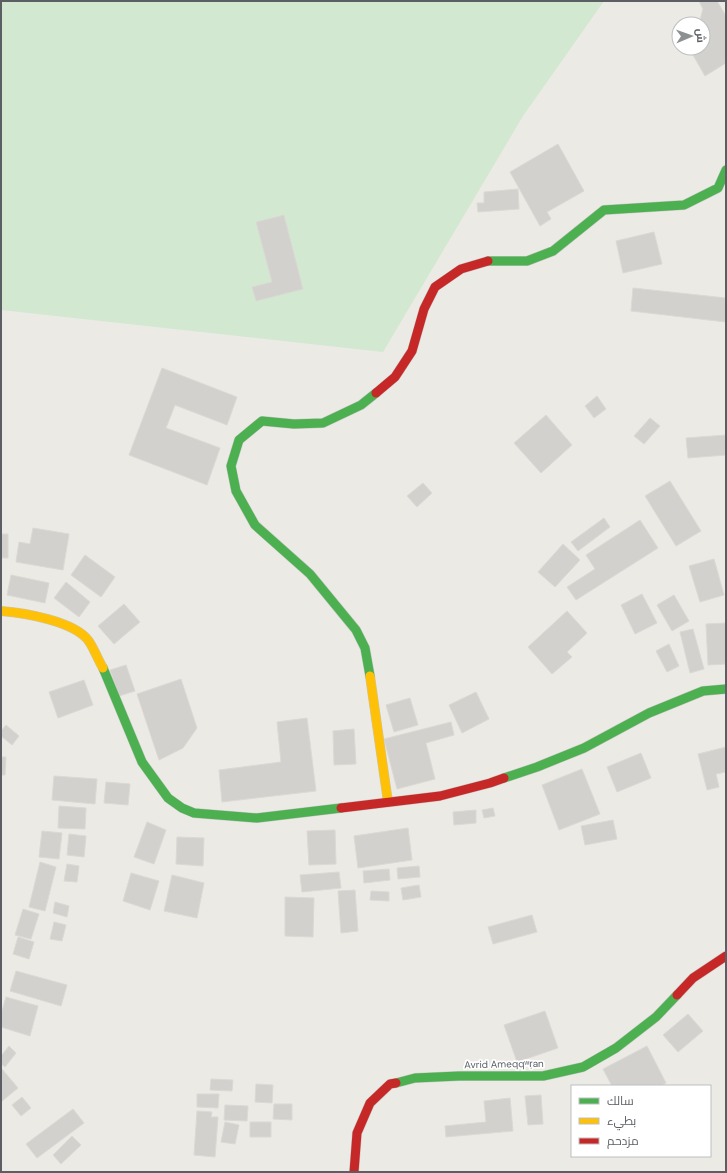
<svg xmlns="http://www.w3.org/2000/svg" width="727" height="1173" font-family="'DM Sans',Cairo,sans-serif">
	<rect width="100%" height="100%" fill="#ebeae5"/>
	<path fill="#d3e8d0" d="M 1,1 L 604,1 L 523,116 L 383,352 L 1,310 Z"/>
	<path fill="#d2d1ce" stroke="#dad9d4" d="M 699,1 L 717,1 L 726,16 L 726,63 L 705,76 L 689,48 L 703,48 L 703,24 L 699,24 L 703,9 Z
		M 558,144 L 584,191 L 547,212 L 551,219 L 540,226 L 510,172 Z
		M 518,189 L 519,209 L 478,212 L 477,203 L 484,203 L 484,192 Z
		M 284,215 L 303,289 L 256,301 L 252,287 L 272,282 L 256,222 Z
		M 654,232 L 662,264 L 623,273 L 616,241 Z
		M 633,288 L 726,298 L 726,322 L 631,311 Z
		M 162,368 L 237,397 L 227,425 L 175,405 L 166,428 L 220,448 L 207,485 L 129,455 Z
		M 597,396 L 606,409 L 594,418 L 585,406 Z
		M 546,415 L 572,445 L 541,473 L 514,443 Z
		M 650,418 L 660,426 L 644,444 L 634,436 Z
		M 726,435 L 726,455 L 688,458 L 686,438 Z
		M 670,481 L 701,531 L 676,546 L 645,496 Z
		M 423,483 L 432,493 L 417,507 L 407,496 Z
		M 604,518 L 610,527 L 578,551 L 571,542 Z
		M 640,520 L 658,548 L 576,600 L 567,587 L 595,569 L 586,555 Z
		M 33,528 L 69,534 L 63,570 L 16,562 L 19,542 L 30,544 Z
		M 1,534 L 8,534 L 8,558 L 1,558 Z
		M 563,544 L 580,560 L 555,587 L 538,572 Z
		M 85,555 L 115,577 L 101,597 L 71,575 Z
		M 714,559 L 724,595 L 700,602 L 689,566 Z
		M 11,575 L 49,583 L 45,603 L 7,595 Z
		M 66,582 L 90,602 L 79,617 L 54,598 Z
		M 642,594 L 657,623 L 635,634 L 621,605 Z
		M 674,595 L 689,621 L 672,631 L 657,605 Z
		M 124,604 L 140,622 L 114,644 L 98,626 Z
		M 567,611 L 587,633 L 567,652 L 572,657 L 552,674 L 528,647 Z
		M 726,623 L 726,664 L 708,665 L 706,624 Z
		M 693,629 L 704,669 L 690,673 L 680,632 Z
		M 669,644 L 679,666 L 667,672 L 656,651 Z
		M 126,665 L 135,691 L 119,696 L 110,670 Z
		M 181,679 L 197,728 L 183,748 L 159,760 L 137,694 Z
		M 84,680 L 93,705 L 58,718 L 49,692 Z
		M 476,692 L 489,719 L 462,733 L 449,705 Z
		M 410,698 L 418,725 L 394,732 L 386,705 Z
		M 307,718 L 316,791 L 222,802 L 219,770 L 281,762 L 277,722 Z
		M 451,722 L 454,735 L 426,743 L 435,779 L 397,789 L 384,739 Z
		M 6,725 L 19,736 L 12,745 L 1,736 L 1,731 Z
		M 354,729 L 356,764 L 334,765 L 333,731 Z
		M 726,747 L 726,772 L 716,774 L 719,787 L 707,790 L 698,754 Z
		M 641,753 L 651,778 L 617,792 L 607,767 Z
		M 1,757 L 6,757 L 5,775 L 1,775 Z
		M 582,769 L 600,814 L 559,830 L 542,785 Z
		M 54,776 L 97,779 L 95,804 L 52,800 Z
		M 106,782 L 130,784 L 128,805 L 104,803 Z
		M 59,806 L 86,808 L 85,829 L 58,828 Z
		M 493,808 L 495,816 L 484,818 L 482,810 Z
		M 476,810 L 476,823 L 454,825 L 453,812 Z
		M 613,820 L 617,839 L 585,845 L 581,826 Z
		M 147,822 L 166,830 L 154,864 L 134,857 Z
		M 408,828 L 412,860 L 358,868 L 354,836 Z
		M 335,830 L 336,864 L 309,865 L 307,831 Z
		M 42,831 L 62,833 L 59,859 L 39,857 Z
		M 69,834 L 86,836 L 84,857 L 67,855 Z
		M 177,837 L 204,838 L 203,866 L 176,864 Z
		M 40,862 L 56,867 L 45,911 L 29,907 Z
		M 67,864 L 79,866 L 77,882 L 64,881 Z
		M 419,866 L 420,877 L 398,879 L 397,868 Z
		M 389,869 L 390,880 L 364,883 L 363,871 Z
		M 339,872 L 341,888 L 302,892 L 300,875 Z
		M 131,873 L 159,881 L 150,910 L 123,901 Z
		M 172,875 L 204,883 L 197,918 L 164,911 Z
		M 419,885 L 421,897 L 403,900 L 401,888 Z
		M 355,890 L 358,931 L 341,933 L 338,891 Z
		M 371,891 L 389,892 L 389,901 L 370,900 Z
		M 285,897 L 314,898 L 313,937 L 285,936 Z
		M 55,902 L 69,906 L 67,917 L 53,913 Z
		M 23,909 L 39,914 L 31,939 L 15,935 Z
		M 532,915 L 537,932 L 493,944 L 488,927 Z
		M 54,922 L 66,925 L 62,941 L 50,939 Z
		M 18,937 L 34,942 L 29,959 L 13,954 Z
		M 16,971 L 67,985 L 61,1006 L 10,991 Z
		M 6,997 L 38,1006 L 30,1036 L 1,1027 L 1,1014 Z
		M 545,1011 L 558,1048 L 517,1062 L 504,1025 Z
		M 688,1014 L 703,1031 L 678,1052 L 663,1035 Z
		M 9,1046 L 16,1053 L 5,1067 L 1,1064 L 1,1056 Z
		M 647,1046 L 666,1083 L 660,1086 L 612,1086 L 603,1069 Z
		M 2,1069 L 18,1088 L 1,1102 L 1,1070 Z
		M 211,1079 L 233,1080 L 232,1091 L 210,1090 Z
		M 256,1084 L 273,1085 L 272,1103 L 255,1102 Z
		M 197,1094 L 219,1094 L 218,1108 L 197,1107 Z
		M 541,1095 L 543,1124 L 528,1125 L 525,1096 Z
		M 22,1097 L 31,1108 L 21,1116 L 12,1105 Z
		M 510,1098 L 513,1131 L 446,1137 L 445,1126 L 486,1122 L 484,1101 Z
		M 274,1104 L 292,1104 L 292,1120 L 273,1119 Z
		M 225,1105 L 248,1106 L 247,1121 L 224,1120 Z
		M 73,1109 L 84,1123 L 37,1158 L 26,1144 Z
		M 197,1111 L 212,1112 L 211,1117 L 218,1117 L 215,1157 L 194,1155 Z
		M 225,1122 L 239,1125 L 235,1144 L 221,1142 Z
		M 250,1122 L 271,1122 L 271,1137 L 250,1137 Z
		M 72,1136 L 81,1145 L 61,1164 L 53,1155 Z"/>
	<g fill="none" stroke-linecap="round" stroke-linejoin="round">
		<g stroke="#c7c7c6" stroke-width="10">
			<path id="fast" d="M 488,261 L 527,261 L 553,251 L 604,210 L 684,205 L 718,188 L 726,170
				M 103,668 L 142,762 L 168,798 L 182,808 L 194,813 L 257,818 L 341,808
				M 370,676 L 365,648 L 356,630 L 310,574 L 255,525 L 236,491 L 231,466 L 239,440 L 262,421 L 294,424 L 323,423 L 361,405 L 376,393
				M 504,778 L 537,767 L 584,748 L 649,713 L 703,691 L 726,689
				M 396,1083 L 415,1078 L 459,1076 L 543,1076 L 583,1067 L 616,1048 L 656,1017 L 677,995"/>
		</g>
		<g stroke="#c7c7c6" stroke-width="10">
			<path id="slow" d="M 1,611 C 25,613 73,621 88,640 C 94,648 98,660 103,668
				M 370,676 L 388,802"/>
		</g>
		<g stroke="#c7c7c6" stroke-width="10">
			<path id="jam" d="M 376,393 L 395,377 L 412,351 L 424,309 L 435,287 L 461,269 L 488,261
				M 341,808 L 440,796 L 490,783 L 504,778
				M 677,995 L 693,978 L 726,956
				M 354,1172 L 357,1133 L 370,1103 L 390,1084 L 396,1083"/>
		</g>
		<use href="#fast" stroke="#4caf50" stroke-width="9"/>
		<use href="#slow" stroke="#ffc107" stroke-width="9"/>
		<use href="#jam" stroke="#c62828" stroke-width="9"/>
	</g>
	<g text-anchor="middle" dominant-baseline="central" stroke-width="3.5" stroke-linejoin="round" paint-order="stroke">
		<g font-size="10" fill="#5b5f64" stroke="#fff">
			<text transform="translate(504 1064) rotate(-1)">Avrid Ameqqʷṛan</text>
		</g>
	</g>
	<rect width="727" height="1173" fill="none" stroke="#5b5f64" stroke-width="4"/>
	<rect x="571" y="1085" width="140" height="72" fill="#ffffff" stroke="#bdbfc1"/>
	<rect x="579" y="1098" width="20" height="6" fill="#4caf50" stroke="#bdbfc1"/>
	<text x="607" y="1105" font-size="12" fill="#5b5f64">سالك</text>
	<rect x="579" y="1118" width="20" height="6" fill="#ffc107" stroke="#bdbfc1"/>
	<text x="607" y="1125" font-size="12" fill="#5b5f64">بطيء</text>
	<rect x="579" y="1138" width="20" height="6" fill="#c62828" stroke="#bdbfc1"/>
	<text x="607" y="1145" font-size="12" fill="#5b5f64">مزدحم</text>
	<g transform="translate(691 36) rotate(88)"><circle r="19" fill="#ffffff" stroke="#bdbfc1"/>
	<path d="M0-3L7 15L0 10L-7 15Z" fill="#8d9091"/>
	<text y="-6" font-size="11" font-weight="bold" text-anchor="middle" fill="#5b5f64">ش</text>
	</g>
</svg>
